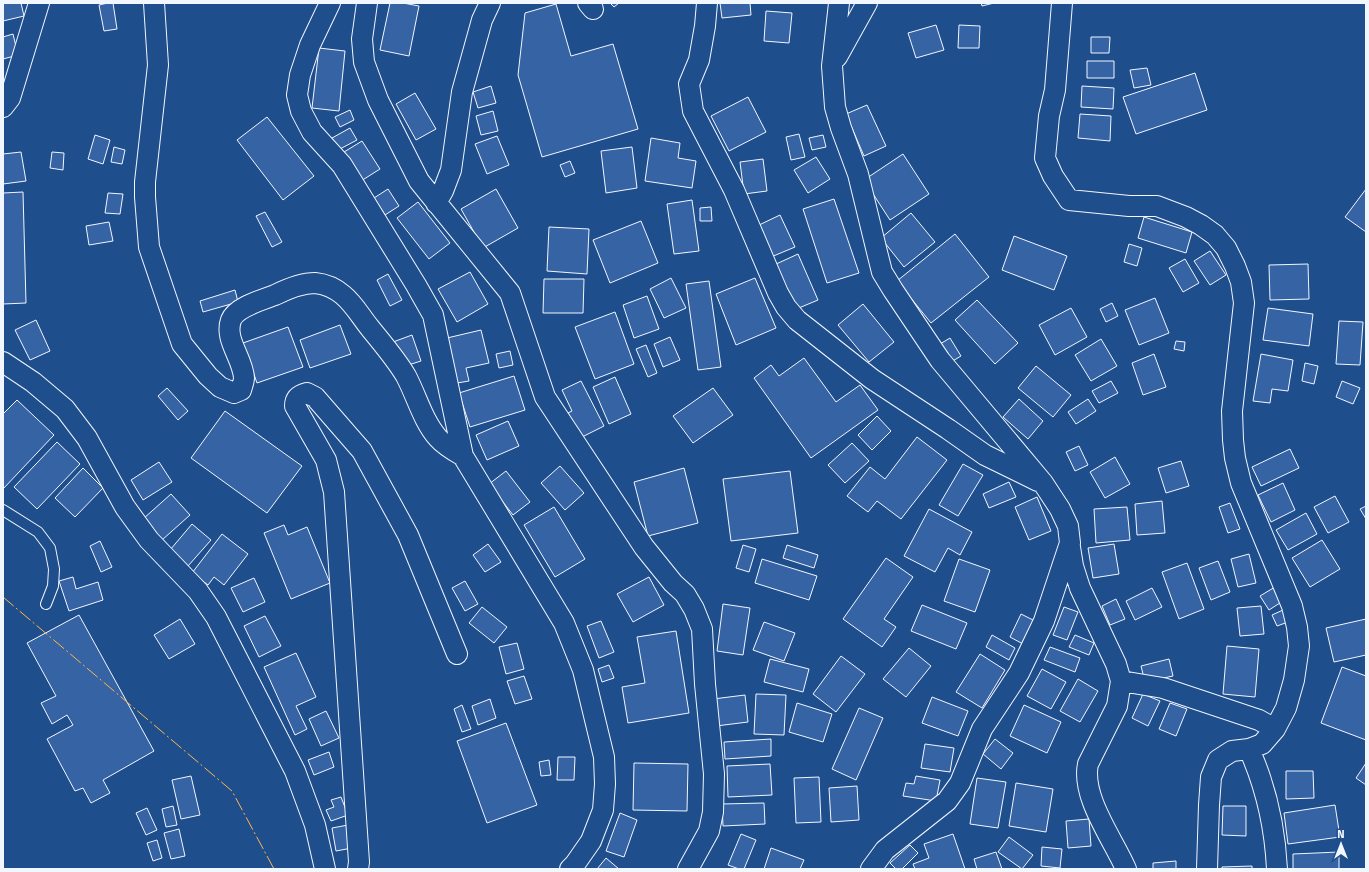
<svg xmlns="http://www.w3.org/2000/svg" width="1369" height="872" font-family="'Fira Sans',sans-serif">
	<rect width="100%" height="100%" fill="#1f4e8c"/>
	<path fill="#3563a3" stroke="#f2f6ff" d="M 3,3 L 21,3 L 24,16 L 3,21 Z
		M 108,3 L 113,3 L 117,29 L 104,31 L 99,5 Z
		M 390,3 L 403,3 L 419,6 L 409,56 L 380,50 Z
		M 610,3 L 619,3 L 614,7 Z
		M 720,3 L 750,3 L 751,15 L 722,18 Z
		M 981,3 L 994,3 L 982,6 Z
		M 556,4 L 571,56 L 613,44 L 638,129 L 542,157 L 518,75 L 525,13 Z
		M 766,11 L 792,13 L 789,43 L 764,41 Z
		M 936,25 L 944,50 L 916,58 L 908,33 Z
		M 959,25 L 980,26 L 979,48 L 958,48 Z
		M 13,34 L 18,55 L 3,59 L 3,37 Z
		M 1091,37 L 1110,37 L 1109,53 L 1091,53 Z
		M 319,48 L 345,51 L 339,111 L 312,108 Z
		M 1087,61 L 1114,61 L 1114,78 L 1087,78 Z
		M 1147,68 L 1151,85 L 1134,88 L 1130,70 Z
		M 1195,73 L 1207,110 L 1136,134 L 1123,97 Z
		M 491,86 L 496,103 L 478,108 L 473,92 Z
		M 1082,86 L 1114,88 L 1113,109 L 1081,107 Z
		M 415,93 L 436,129 L 416,140 L 396,104 Z
		M 748,97 L 766,132 L 729,151 L 711,116 Z
		M 867,105 L 886,146 L 864,156 L 846,114 Z
		M 350,110 L 354,120 L 340,127 L 335,117 Z
		M 493,111 L 498,131 L 481,135 L 476,116 Z
		M 1080,114 L 1111,116 L 1110,141 L 1078,138 Z
		M 267,117 L 314,176 L 283,200 L 237,140 Z
		M 350,128 L 357,140 L 338,150 L 332,138 Z
		M 799,134 L 805,157 L 791,160 L 786,137 Z
		M 95,135 L 110,140 L 103,164 L 88,159 Z
		M 823,135 L 826,147 L 812,150 L 809,138 Z
		M 497,136 L 509,165 L 487,174 L 475,144 Z
		M 651,138 L 680,143 L 678,158 L 696,161 L 692,188 L 645,181 Z
		M 362,141 L 380,169 L 361,181 L 344,152 Z
		M 114,147 L 125,150 L 122,164 L 111,162 Z
		M 632,147 L 637,188 L 606,193 L 601,151 Z
		M 21,152 L 26,181 L 3,184 L 3,154 Z
		M 52,152 L 64,153 L 63,170 L 50,168 Z
		M 903,154 L 929,194 L 890,220 L 864,180 Z
		M 816,157 L 830,179 L 808,193 L 794,170 Z
		M 763,159 L 767,191 L 744,194 L 740,162 Z
		M 570,161 L 575,173 L 565,177 L 560,165 Z
		M 388,189 L 399,206 L 385,215 L 374,198 Z
		M 496,189 L 518,228 L 483,248 L 461,209 Z
		M 1366,189 L 1366,232 L 1345,217 Z
		M 23,192 L 26,303 L 3,304 L 3,193 Z
		M 108,193 L 123,194 L 120,214 L 105,213 Z
		M 834,199 L 859,273 L 827,283 L 803,209 Z
		M 692,200 L 699,251 L 674,254 L 667,204 Z
		M 418,202 L 450,243 L 429,259 L 397,218 Z
		M 711,207 L 712,221 L 700,221 L 700,208 Z
		M 265,212 L 282,242 L 272,247 L 256,216 Z
		M 911,213 L 935,242 L 904,267 L 881,238 Z
		M 780,215 L 795,247 L 771,257 L 757,226 Z
		M 1144,217 L 1192,232 L 1186,253 L 1138,238 Z
		M 641,221 L 658,263 L 610,283 L 593,240 Z
		M 109,222 L 113,241 L 89,245 L 86,226 Z
		M 549,227 L 589,229 L 587,274 L 547,271 Z
		M 955,234 L 989,277 L 931,323 L 897,281 Z
		M 1014,236 L 1067,256 L 1054,290 L 1002,270 Z
		M 1129,244 L 1142,248 L 1137,266 L 1124,262 Z
		M 1210,251 L 1226,275 L 1210,285 L 1194,261 Z
		M 798,254 L 818,300 L 794,310 L 774,265 Z
		M 1185,259 L 1199,283 L 1183,292 L 1169,268 Z
		M 1308,264 L 1309,299 L 1270,300 L 1269,265 Z
		M 470,272 L 488,304 L 457,322 L 438,289 Z
		M 388,274 L 402,300 L 390,306 L 377,280 Z
		M 671,278 L 686,308 L 664,318 L 650,289 Z
		M 755,278 L 776,328 L 736,345 L 716,294 Z
		M 544,279 L 584,279 L 583,313 L 543,313 Z
		M 709,281 L 721,367 L 698,370 L 686,284 Z
		M 235,290 L 238,302 L 203,312 L 200,301 Z
		M 647,296 L 659,329 L 634,338 L 623,305 Z
		M 1155,298 L 1169,333 L 1139,345 L 1125,310 Z
		M 977,300 L 1018,343 L 995,364 L 955,320 Z
		M 1112,303 L 1118,316 L 1106,322 L 1100,309 Z
		M 863,304 L 894,342 L 869,362 L 838,325 Z
		M 1071,308 L 1087,337 L 1055,355 L 1039,325 Z
		M 1268,308 L 1313,314 L 1309,346 L 1263,340 Z
		M 615,312 L 634,364 L 595,379 L 575,327 Z
		M 36,320 L 50,351 L 30,360 L 15,330 Z
		M 1339,321 L 1363,322 L 1360,365 L 1336,364 Z
		M 340,325 L 351,354 L 310,368 L 300,340 Z
		M 288,327 L 303,367 L 257,383 L 243,343 Z
		M 481,330 L 489,363 L 466,368 L 469,381 L 457,383 L 447,338 Z
		M 412,335 L 421,361 L 402,367 L 393,342 Z
		M 670,337 L 680,360 L 663,367 L 654,344 Z
		M 950,338 L 961,356 L 951,362 L 940,344 Z
		M 1101,339 L 1117,366 L 1091,381 L 1075,355 Z
		M 1176,341 L 1185,342 L 1184,351 L 1174,349 Z
		M 646,345 L 657,373 L 648,377 L 636,349 Z
		M 510,351 L 513,365 L 499,368 L 496,354 Z
		M 1154,354 L 1166,387 L 1143,395 L 1132,363 Z
		M 1261,354 L 1293,360 L 1288,391 L 1272,389 L 1270,403 L 1253,401 Z
		M 804,358 L 836,402 L 860,385 L 878,410 L 811,458 L 754,378 L 771,365 L 779,376 Z
		M 1305,363 L 1318,366 L 1314,384 L 1302,381 Z
		M 1036,366 L 1071,395 L 1053,417 L 1018,388 Z
		M 514,376 L 525,410 L 470,427 L 459,393 Z
		M 615,377 L 631,414 L 609,424 L 593,387 Z
		M 581,381 L 604,426 L 580,438 L 568,413 L 572,411 L 562,390 Z
		M 1111,381 L 1118,393 L 1099,403 L 1092,391 Z
		M 1342,381 L 1360,388 L 1353,404 L 1336,397 Z
		M 167,388 L 188,411 L 178,420 L 158,396 Z
		M 713,388 L 733,415 L 693,443 L 673,416 Z
		M 1019,399 L 1043,421 L 1028,439 L 1003,417 Z
		M 1088,399 L 1096,411 L 1076,424 L 1068,412 Z
		M 17,400 L 54,435 L 3,489 L 3,414 Z
		M 225,411 L 302,466 L 267,513 L 191,458 Z
		M 877,416 L 891,431 L 872,450 L 858,435 Z
		M 508,421 L 519,446 L 487,460 L 476,435 Z
		M 917,437 L 947,460 L 901,519 L 877,501 L 868,512 L 847,496 L 870,467 L 885,479 Z
		M 57,442 L 80,464 L 37,509 L 14,487 Z
		M 852,443 L 869,461 L 845,483 L 828,465 Z
		M 1079,446 L 1088,465 L 1075,471 L 1066,452 Z
		M 1290,449 L 1299,468 L 1261,486 L 1252,467 Z
		M 1115,457 L 1130,484 L 1105,498 L 1090,472 Z
		M 1181,461 L 1189,486 L 1166,493 L 1158,468 Z
		M 159,462 L 172,482 L 143,500 L 131,480 Z
		M 963,464 L 983,475 L 958,516 L 939,505 Z
		M 560,466 L 584,493 L 565,510 L 541,483 Z
		M 83,468 L 103,488 L 75,517 L 55,498 Z
		M 684,468 L 698,523 L 648,536 L 634,482 Z
		M 506,471 L 530,502 L 513,515 L 489,484 Z
		M 790,471 L 798,533 L 731,541 L 723,479 Z
		M 1009,482 L 1016,497 L 989,508 L 983,494 Z
		M 1283,483 L 1295,510 L 1271,522 L 1258,495 Z
		M 171,494 L 190,515 L 162,540 L 143,519 Z
		M 1335,496 L 1349,522 L 1328,533 L 1314,507 Z
		M 1037,497 L 1051,531 L 1029,540 L 1015,507 Z
		M 1162,501 L 1165,533 L 1137,535 L 1135,504 Z
		M 1230,503 L 1240,529 L 1228,533 L 1219,507 Z
		M 1366,506 L 1366,519 L 1360,509 Z
		M 554,507 L 585,559 L 555,577 L 524,525 Z
		M 1127,507 L 1130,540 L 1096,543 L 1094,509 Z
		M 929,509 L 972,532 L 960,555 L 948,548 L 935,572 L 904,556 Z
		M 1306,513 L 1317,534 L 1288,550 L 1276,530 Z
		M 192,524 L 211,540 L 188,566 L 170,550 Z
		M 284,525 L 288,535 L 307,527 L 330,583 L 291,599 L 264,533 Z
		M 222,534 L 248,554 L 224,585 L 214,577 L 208,585 L 192,573 Z
		M 1322,540 L 1340,569 L 1310,587 L 1292,558 Z
		M 100,541 L 112,567 L 101,572 L 90,546 Z
		M 488,544 L 501,562 L 485,572 L 473,555 Z
		M 1114,544 L 1119,574 L 1093,578 L 1088,548 Z
		M 743,545 L 756,549 L 749,572 L 736,568 Z
		M 787,545 L 818,555 L 814,568 L 783,558 Z
		M 1249,554 L 1256,583 L 1238,587 L 1231,559 Z
		M 886,558 L 913,577 L 884,619 L 896,627 L 882,647 L 843,619 Z
		M 762,559 L 817,576 L 809,600 L 755,583 Z
		M 959,559 L 990,570 L 975,612 L 944,601 Z
		M 1218,561 L 1230,592 L 1211,600 L 1199,568 Z
		M 1187,563 L 1204,609 L 1179,619 L 1162,572 Z
		M 73,577 L 76,589 L 98,582 L 103,600 L 69,611 L 59,581 Z
		M 649,577 L 664,605 L 633,622 L 617,594 Z
		M 254,578 L 265,602 L 243,612 L 231,588 Z
		M 465,581 L 478,604 L 465,611 L 452,588 Z
		M 1275,587 L 1283,601 L 1269,610 L 1260,596 Z
		M 1152,588 L 1162,607 L 1135,620 L 1126,601 Z
		M 1116,599 L 1125,619 L 1110,625 L 1102,606 Z
		M 723,604 L 750,608 L 743,655 L 717,651 Z
		M 922,605 L 967,623 L 956,649 L 911,631 Z
		M 1261,606 L 1264,634 L 1240,636 L 1237,608 Z
		M 482,607 L 507,627 L 494,643 L 469,623 Z
		M 1064,607 L 1078,612 L 1067,640 L 1053,635 Z
		M 1283,610 L 1288,622 L 1277,626 L 1272,615 Z
		M 1021,614 L 1035,621 L 1023,644 L 1010,637 Z
		M 79,615 L 154,751 L 103,780 L 110,793 L 91,803 L 83,788 L 75,791 L 47,739 L 73,725 L 67,715 L 52,724 L 41,703 L 56,696 L 27,643 Z
		M 265,616 L 281,646 L 259,657 L 244,626 Z
		M 180,619 L 195,644 L 169,659 L 154,635 Z
		M 1366,619 L 1366,655 L 1334,662 L 1326,628 Z
		M 601,621 L 614,652 L 599,658 L 587,626 Z
		M 764,622 L 795,633 L 784,661 L 753,650 Z
		M 676,631 L 689,713 L 628,723 L 622,687 L 645,683 L 637,637 Z
		M 992,635 L 1015,648 L 1009,660 L 986,647 Z
		M 1075,635 L 1094,643 L 1089,655 L 1069,647 Z
		M 517,643 L 524,669 L 506,674 L 499,647 Z
		M 1227,646 L 1259,649 L 1255,697 L 1223,694 Z
		M 1050,647 L 1080,658 L 1075,672 L 1044,660 Z
		M 909,648 L 931,666 L 906,697 L 883,679 Z
		M 296,653 L 316,697 L 296,706 L 307,729 L 295,735 L 264,667 Z
		M 980,654 L 1005,670 L 982,708 L 956,692 Z
		M 841,656 L 865,674 L 836,712 L 813,694 Z
		M 770,659 L 809,669 L 803,692 L 764,682 Z
		M 1169,659 L 1173,676 L 1145,682 L 1141,666 Z
		M 609,665 L 614,678 L 602,682 L 598,669 Z
		M 1342,667 L 1366,676 L 1366,740 L 1321,723 Z
		M 1042,669 L 1066,682 L 1051,709 L 1027,696 Z
		M 524,676 L 532,699 L 515,704 L 507,681 Z
		M 1078,679 L 1098,691 L 1080,722 L 1060,711 Z
		M 756,694 L 786,695 L 784,735 L 754,734 Z
		M 1143,694 L 1160,701 L 1148,726 L 1132,718 Z
		M 745,695 L 748,722 L 716,726 L 713,699 Z
		M 932,697 L 968,711 L 958,736 L 922,723 Z
		M 490,699 L 496,718 L 478,725 L 472,706 Z
		M 797,703 L 832,714 L 823,742 L 789,732 Z
		M 1170,703 L 1187,709 L 1176,736 L 1159,729 Z
		M 462,705 L 471,729 L 462,732 L 454,709 Z
		M 1024,705 L 1061,722 L 1047,753 L 1010,736 Z
		M 859,708 L 883,718 L 856,780 L 832,769 Z
		M 326,711 L 339,738 L 321,746 L 309,719 Z
		M 506,723 L 537,805 L 487,823 L 457,741 Z
		M 771,739 L 771,756 L 725,759 L 724,742 Z
		M 995,739 L 1013,753 L 1001,769 L 983,754 Z
		M 925,744 L 954,748 L 950,772 L 921,768 Z
		M 329,752 L 334,767 L 314,775 L 308,760 Z
		M 558,757 L 575,757 L 574,780 L 557,780 Z
		M 549,760 L 551,775 L 541,776 L 539,762 Z
		M 634,763 L 688,764 L 687,811 L 633,810 Z
		M 1366,763 L 1366,785 L 1356,778 Z
		M 770,764 L 772,795 L 728,797 L 727,766 Z
		M 1286,771 L 1313,771 L 1314,798 L 1286,799 Z
		M 191,776 L 200,815 L 181,819 L 172,780 Z
		M 916,776 L 940,780 L 936,801 L 903,796 L 906,783 L 914,784 Z
		M 819,777 L 821,822 L 796,823 L 794,778 Z
		M 977,778 L 1006,782 L 998,828 L 970,824 Z
		M 1016,783 L 1053,789 L 1046,832 L 1009,826 Z
		M 857,786 L 859,820 L 831,822 L 829,788 Z
		M 341,797 L 348,815 L 331,821 L 326,810 L 334,807 L 331,800 Z
		M 764,803 L 765,824 L 723,826 L 722,804 Z
		M 1335,805 L 1340,837 L 1288,844 L 1284,813 Z
		M 173,806 L 177,825 L 166,827 L 162,809 Z
		M 1223,806 L 1246,806 L 1246,836 L 1222,835 Z
		M 147,808 L 157,830 L 146,835 L 136,813 Z
		M 620,813 L 637,820 L 624,857 L 606,851 Z
		M 1089,819 L 1091,846 L 1068,848 L 1066,821 Z
		M 348,825 L 352,848 L 336,851 L 332,828 Z
		M 179,829 L 185,856 L 171,859 L 164,833 Z
		M 741,834 L 756,840 L 744,869 L 739,869 L 728,865 Z
		M 953,834 L 965,869 L 915,869 L 913,864 L 929,858 L 924,844 Z
		M 1009,837 L 1033,855 L 1022,869 L 998,852 Z
		M 157,840 L 162,858 L 153,861 L 147,843 Z
		M 910,845 L 918,853 L 902,869 L 896,869 L 890,863 Z
		M 1042,847 L 1062,849 L 1060,868 L 1041,866 Z
		M 771,848 L 804,860 L 800,869 L 764,869 Z
		M 996,852 L 1002,869 L 977,869 L 974,859 Z
		M 1339,852 L 1339,869 L 1293,869 L 1293,854 Z
		M 606,858 L 619,869 L 597,869 Z
		M 1176,861 L 1176,869 L 1153,869 L 1153,863 Z
		M 1252,866 L 1252,869 L 1222,869 L 1222,867 Z"/>
	<g fill="none" stroke-linecap="round" stroke-linejoin="round">
		<g stroke="#f2f6ff" stroke-width="12">
			<path id="service" d="M 3,510 L 38,532 L 50,548 L 54,569 L 53,586 L 46,604"/>
		</g>
		<g stroke="#f2f6ff" stroke-width="22">
			<path id="minor" d="M 154,3 L 158,65 L 145,182 L 145,197 L 149,247 L 182,344 L 208,376 L 220,387 L 234,393 L 241,390 C 242,386 244,382 244,378 C 243,358 224,340 231,320 C 236,307 262,300 275,295 C 287,289 301,283 315,283 C 325,284 336,289 343,295 C 354,304 361,317 370,328 C 382,343 396,359 406,376 C 417,397 423,421 438,438 C 445,446 454,451 463,456
				M 330,3 L 310,45 L 300,75 L 297,95 L 301,111 L 312,132 L 342,165 L 416,285 L 433,315 L 463,456 L 564,623 L 583,670 L 604,757 L 605,784 L 603,810 L 591,841 L 575,864 L 570,869
				M 367,3 L 362,39 L 364,62 L 378,100 L 419,181 L 510,293 L 545,397 L 644,547 L 673,583 L 685,594 L 694,609 L 702,629 L 705,684 L 714,774 L 713,812 L 709,831 L 688,869
				M 588,3 L 593,9
				M 707,3 L 705,26 L 699,60 L 689,84 L 693,111 L 734,190 L 778,293 L 786,307 L 797,320 L 872,379 L 948,429 L 985,455 L 1038,481
				M 839,3 L 832,66 L 835,107 L 841,128 L 858,174 L 877,252 L 882,272 L 893,290 L 940,360 L 1043,483 L 1060,509 L 1068,526 L 1070,543 L 1044,621 L 1019,673 L 982,729 L 960,783 L 947,801 L 885,850 L 871,869
				M 1062,3 L 1055,90 L 1049,116 L 1045,158 L 1053,176 L 1069,200 L 1129,206 L 1157,206 L 1186,217 L 1201,225 L 1215,235 L 1226,248 L 1235,266 L 1241,282 L 1244,303 L 1232,411 L 1233,440 L 1235,458 L 1241,483 L 1292,606 L 1297,627 L 1299,646 L 1294,680 L 1286,708 L 1275,729 L 1262,744 L 1249,749 L 1232,751 L 1218,760 L 1211,777 L 1209,805 L 1207,869
				M 837,57 L 867,3
				M 3,107 L 10,98 L 39,3
				M 436,203 L 443,191 L 451,170 L 462,92 L 482,20 L 490,3
				M 3,362 L 33,382 L 65,409 L 87,438 L 125,507 L 149,540 L 198,591 L 216,617 L 295,771 L 315,825 L 325,869
				M 1070,547 L 1073,566 L 1080,588 L 1116,664 L 1121,681 L 1117,706 L 1088,764 C 1081,797 1113,839 1126,869
				M 1121,681 L 1163,688 L 1259,720 L 1275,729
				M 1249,749 C 1266,787 1275,828 1277,869
				M 358,869 L 359,862 L 334,492 L 326,460 L 295,406 C 295,399 299,395 307,393 L 315,397 L 362,451 L 408,535 L 457,654"/>
		</g>
		<use href="#service" stroke="#1f4e8c" stroke-width="10"/>
		<use href="#minor" stroke="#1f4e8c" stroke-width="20"/>
		<path stroke="#ffb74d" stroke-width="1" stroke-dasharray="14 3 2 3" stroke-linecap="butt" d="M 3,597 L 232,791 L 274,869"/>
	</g>
	<rect width="1369" height="872" fill="none" stroke="#f2f6ff" stroke-width="8"/>
	<g transform="translate(1341 844)" stroke="#1f4e8c" stroke-width="3" paint-order="stroke">
	<path d="M0-3L7 15L0 10L-7 15Z" fill="#f2f6ff"/>
	<text y="-6" font-size="11" font-weight="bold" text-anchor="middle" fill="#f2f6ff">N</text>
	</g>
</svg>
